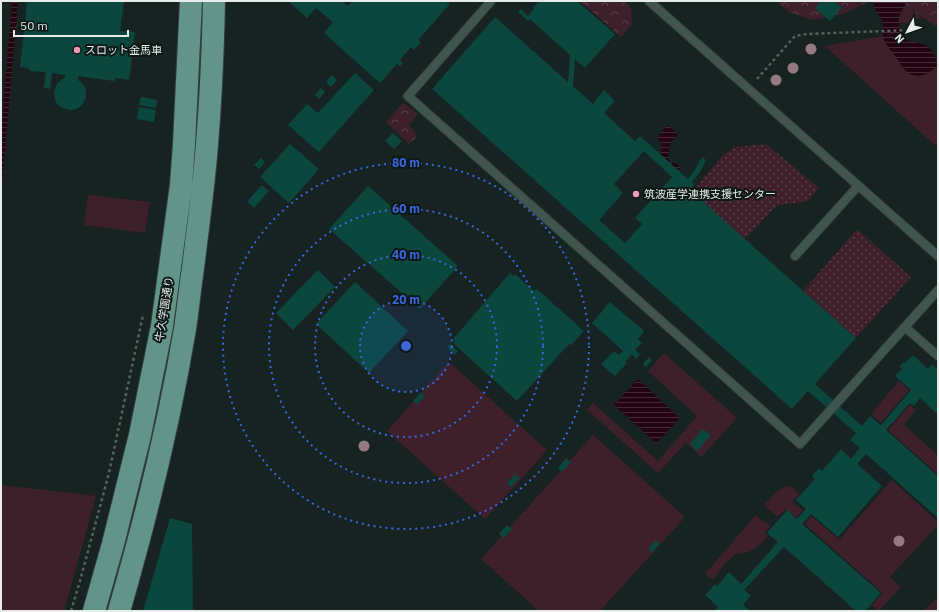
<svg xmlns="http://www.w3.org/2000/svg" width="939" height="612" font-family="'IBM Plex Sans','Noto Sans JP',sans-serif">
	<defs>
		<pattern id="forest-crowns" width="20" height="18" patternUnits="userSpaceOnUse"><rect width="20" height="18" fill="#3e202b"/><path d="M2 6a3 3 0 1 1 6 0M12 15a3 3 0 1 1 6 0" fill="none" stroke="#5a414a"/></pattern>
		<pattern id="garden-dots" width="8" height="8" patternUnits="userSpaceOnUse"><rect width="8" height="8" fill="#3e202b"/><path d="M2 2h.1M6 6h.1" fill="none" stroke="#5a414a" stroke-width="1.8" stroke-linecap="round"/></pattern>
		<pattern id="water-rules" width="6" height="5" patternUnits="userSpaceOnUse"><rect width="6" height="5" fill="#240412"/><path d="M0 2.5h6" fill="none" stroke="#442935"/></pattern>
	</defs>
	<rect width="100%" height="100%" fill="#172320"/>
	<path fill="#3e202b" d="M 905,5 L 921,17 L 909,23 L 899,23 L 898,20 Z
		M 883,36 L 887,45 L 937,65 L 936,58 L 938,54 L 938,148 L 825,46 Z
		M 88,195 L 150,202 L 145,233 L 84,225 Z
		M 664,353 L 737,418 L 701,457 L 686,443 L 658,473 L 587,410 L 593,403 L 658,461 L 697,416 L 648,371 Z
		M 449,362 L 547,450 L 485,519 L 387,431 Z
		M 899,381 L 909,390 L 881,423 L 871,414 Z
		M 910,405 L 916,410 L 904,425 L 938,455 L 938,474 L 888,430 Z
		M 593,435 L 685,517 L 600,611 L 539,611 L 481,559 Z
		M 892,480 L 938,522 L 938,525 L 890,577 L 901,587 L 879,611 L 872,605 L 883,593 L 805,524 L 811,516 L 839,540 Z
		M 1,485 L 96,496 L 64,611 L 1,611 Z
		M 788,486 L 792,487 L 799,494 L 792,502 L 803,510 L 797,517 L 785,509 L 778,517 L 764,505 L 780,489 Z
		M 756,515 L 770,526 L 765,533 L 768,536 L 761,544 L 749,552 L 736,554 L 726,562 L 713,580 L 705,574 Z
		M 938,597 L 938,611 L 923,611 Z"/>
	<path fill="url(#forest-crowns)" d="M 580,1 L 623,1 L 631,8 L 632,24 L 621,37 Z
		M 776,1 L 869,1 L 846,13 L 812,20 L 789,12 Z
		M 906,1 L 938,1 L 938,28 L 905,5 Z
		M 403,103 L 418,114 L 409,125 L 418,136 L 409,144 L 386,122 Z"/>
	<path fill="url(#garden-dots)" d="M 766,144 L 819,188 L 808,201 L 776,206 L 745,239 L 692,192 L 722,156 L 735,147 Z
		M 857,229 L 911,277 L 856,338 L 803,291 Z"/>
	<path fill="url(#water-rules)" d="M 12,1 L 18,1 L 1,197 L 1,133 Z
		M 873,1 L 906,1 C 905,7 900,12 899,18 C 898,21 899,24 899,27 C 900,29 899,32 900,34 C 905,48 934,34 937,65 C 931,74 917,80 907,72 C 903,69 899,62 896,57 C 891,51 885,44 883,36 C 882,32 883,28 883,24 C 881,15 873,10 873,1 Z
		M 667,125 L 678,135 L 670,143 L 668,159 L 672,163 L 676,163 L 681,168 L 678,170 L 661,155 L 662,143 L 657,138 Z
		M 638,379 L 680,418 L 656,443 L 614,405 Z"/>
	<path fill="#0b473d" fill-rule="evenodd" d="M 27,1 L 124,1 L 120,31 L 135,32 L 129,80 L 116,78 L 114,81 L 78,76 L 78,80 L 82,83 L 85,87 L 86,92 L 86,97 L 84,102 L 81,106 L 76,109 L 71,110 L 66,109 L 61,107 L 57,104 L 55,99 L 54,94 L 55,89 L 57,84 L 61,80 L 65,78 L 65,75 L 52,73 L 50,89 L 44,88 L 46,72 L 30,71 L 28,68 L 20,67 Z
		M 288,1 L 341,1 L 348,6 L 352,1 L 446,1 L 450,4 L 418,40 L 421,42 L 414,50 L 411,47 L 400,60 L 403,63 L 400,66 L 397,64 L 380,83 L 324,33 L 333,22 L 316,8 L 307,18 Z
		M 539,1 L 577,1 L 615,34 L 585,68 L 575,59 L 573,86 L 593,104 L 604,90 L 615,101 L 604,113 L 635,141 L 640,136 L 688,179 L 695,170 L 702,157 L 706,160 L 700,172 L 692,182 L 694,185 L 690,190 L 856,338 L 815,384 L 862,426 L 870,416 L 881,425 L 911,390 L 895,376 L 902,369 L 899,366 L 904,362 L 905,363 L 913,355 L 928,369 L 932,364 L 938,370 L 938,415 L 920,398 L 914,406 L 910,403 L 886,430 L 938,476 L 938,518 L 866,454 L 857,464 L 882,486 L 838,537 L 811,514 L 802,524 L 881,593 L 865,611 L 856,611 L 784,547 L 744,590 L 751,595 L 743,605 L 750,611 L 715,611 L 718,607 L 705,595 L 715,584 L 717,586 L 729,572 L 741,584 L 778,542 L 767,533 L 787,510 L 797,519 L 806,509 L 796,500 L 815,479 L 812,476 L 819,468 L 822,471 L 841,449 L 851,459 L 860,448 L 850,440 L 856,433 L 808,391 L 792,409 L 432,89 L 495,17 L 568,82 L 570,55 L 530,19 L 528,21 L 518,12 L 521,9 L 528,16 L 534,9 L 533,8 ZM 644,151 L 672,177 L 635,218 L 642,224 L 625,243 L 599,220 L 623,193 L 614,184 Z
		M 821,1 L 834,1 L 842,8 L 830,21 L 815,8 Z
		M 355,73 L 374,90 L 319,152 L 288,125 L 307,104 L 318,113 Z
		M 332,75 L 337,80 L 331,87 L 326,82 Z
		M 321,88 L 325,92 L 319,99 L 315,95 Z
		M 141,97 L 157,100 L 156,108 L 139,105 Z
		M 139,107 L 156,110 L 154,122 L 137,119 Z
		M 393,133 L 402,141 L 394,149 L 385,141 Z
		M 290,144 L 319,169 L 289,203 L 260,177 Z
		M 261,158 L 265,162 L 259,169 L 254,165 Z
		M 262,185 L 269,191 L 254,208 L 247,201 Z
		M 368,186 L 458,266 L 420,309 L 329,229 Z
		M 318,270 L 335,287 L 293,330 L 276,313 Z
		M 510,273 L 513,276 L 515,274 L 534,291 L 537,289 L 584,331 L 571,345 L 569,344 L 517,401 L 453,343 L 455,341 L 453,339 Z
		M 355,282 L 408,331 L 369,373 L 316,324 Z
		M 610,302 L 644,331 L 638,339 L 642,343 L 635,350 L 640,354 L 636,359 L 632,354 L 626,361 L 627,363 L 615,376 L 601,364 L 614,351 L 619,355 L 623,351 L 592,323 Z
		M 450,344 L 458,351 L 455,355 L 447,347 Z
		M 649,357 L 652,360 L 646,367 L 643,364 Z
		M 421,392 L 425,396 L 417,405 L 413,401 Z
		M 703,429 L 711,435 L 697,451 L 690,444 Z
		M 566,458 L 571,462 L 562,472 L 558,468 Z
		M 515,474 L 520,478 L 511,487 L 507,483 Z
		M 170,518 L 192,524 L 193,611 L 143,611 Z
		M 507,525 L 512,529 L 504,538 L 499,534 Z
		M 656,540 L 660,544 L 652,553 L 648,549 Z"/>
	<g fill="none" stroke-linecap="round" stroke-linejoin="round">
		<g stroke="#343f3c" stroke-width="10">
			<path id="service" d="M 491,1 L 408,96 L 800,444 L 938,290
				M 649,1 L 938,256
				M 795,256 L 858,186
				M 905,327 L 938,356"/>
		</g>
		<g stroke="#343f3c" stroke-width="24">
			<path id="trunk" d="M 94,611 L 113,544 L 140,435 L 162,326 L 181,185 L 184,144 L 191,1
				M 119,611 C 146,518 169,424 185,329 C 188,309 190,288 193,268 C 198,226 204,185 207,144 C 211,96 213,49 214,1"/>
		</g>
		<path stroke="#56605e" stroke-width="2.5" stroke-dasharray="3 3" stroke-linecap="butt" d="M 757,79 L 795,36 L 807,34 L 910,30
			M 71,611 L 80,581 L 109,473 L 143,315"/>
		<use href="#service" stroke="#405550" stroke-width="8"/>
		<use href="#trunk" stroke="#62948a" stroke-width="22"/>
	</g>
	<g fill="#947882">
		<circle cx="811" cy="49" r="5.5"/>
		<circle cx="793" cy="68" r="5.5"/>
		<circle cx="776" cy="80" r="5.5"/>
		<circle cx="364" cy="446" r="5.5"/>
		<circle cx="899" cy="541" r="5.5"/>
	</g>
	<circle cx="406" cy="346" r="46" fill="#3b66db" fill-opacity=".12"/>
	<g fill="none" stroke="#3b66db" stroke-width="2" stroke-dasharray="2 4">
		<circle cx="406" cy="346" r="46"/>
		<circle cx="406" cy="346" r="91"/>
		<circle cx="406" cy="346" r="137"/>
		<circle cx="406" cy="346" r="183"/>
	</g>
	<g fill="#ef9ab9" stroke="#0d1917" stroke-width="1.5">
		<circle cx="77" cy="50" r="4"/>
		<circle cx="636" cy="194" r="4"/>
	</g>
	<g text-anchor="middle" dominant-baseline="central" stroke-width="4" stroke-linejoin="round" paint-order="stroke">
		<g font-size="11" fill="#e5ecea" stroke="#0d1917" text-anchor="start">
			<text x="85" y="50">スロット金馬車</text>
			<text x="644" y="194">筑波産学連携支援センター</text>
		</g>
		<g font-size="11" fill="#e5ecea" stroke="#0d1917">
			<text transform="translate(164 309) rotate(-81)">牛久学園通り</text>
		</g>
	</g>
	<circle cx="406" cy="346" r="6" fill="#3b66db" stroke="#0d1917" stroke-width="2"/>
	<g font-size="12" text-anchor="middle" font-weight="bold" fill="#3b66db" stroke="#0d1917" stroke-width="4" stroke-linejoin="round" paint-order="stroke">
		<text x="406" y="167">80 m</text>
		<text x="406" y="213">60 m</text>
		<text x="406" y="259">40 m</text>
		<text x="406" y="304">20 m</text>
	</g>
	<rect width="939" height="612" fill="none" stroke="#e5ecea" stroke-width="4"/>
	<g transform="translate(907 32) rotate(229)" stroke="#0d1917" stroke-width="3" paint-order="stroke">
	<path d="M0-3L7 15L0 10L-7 15Z" fill="#e5ecea"/>
	<text y="-6" font-size="11" font-weight="bold" text-anchor="middle" fill="#e5ecea">N</text>
	</g>
	<path d="M14 30v6h114v-6" fill="none" stroke="#e5ecea" stroke-width="2"/>
	<text x="20" y="30" font-size="12" fill="#e5ecea" stroke="#0d1917" stroke-width="3" paint-order="stroke">50 m</text>
</svg>
